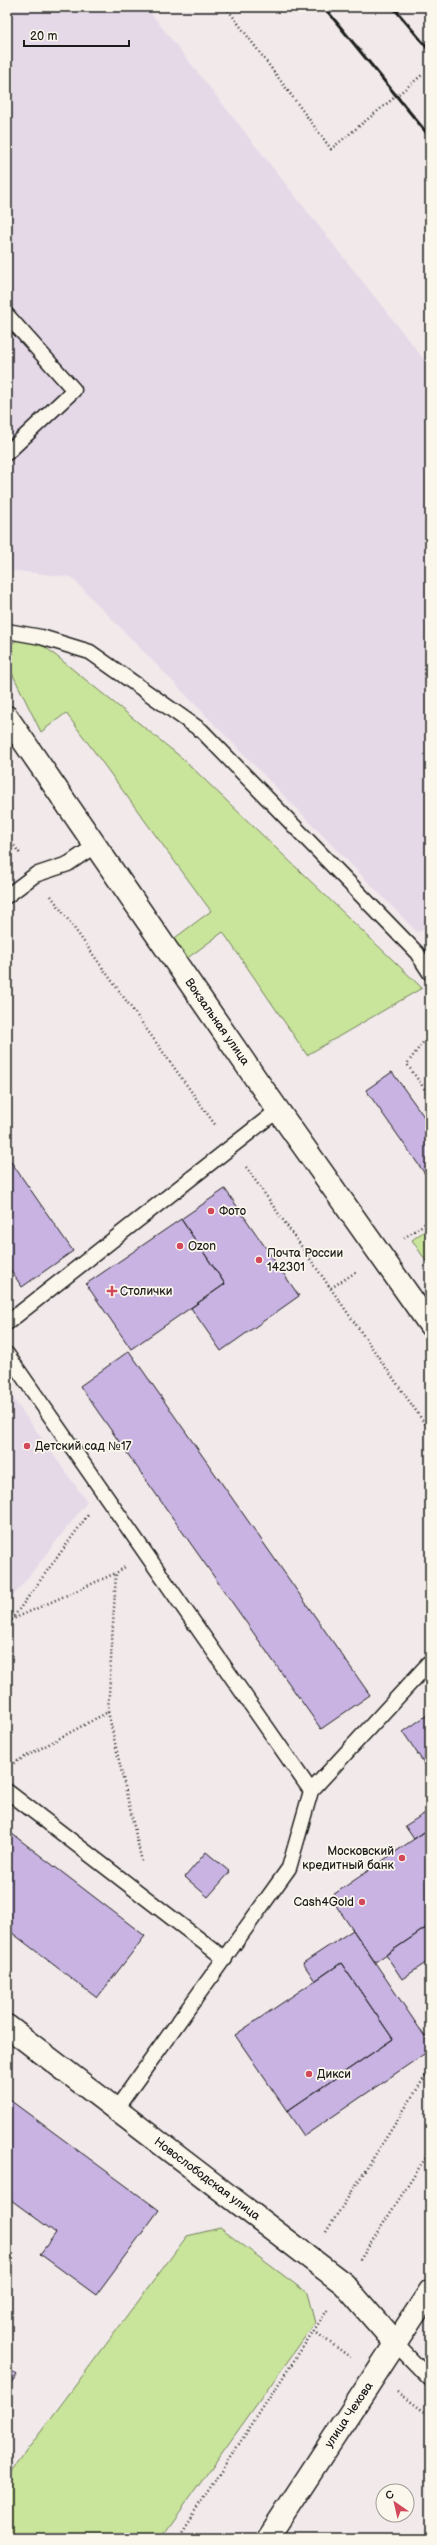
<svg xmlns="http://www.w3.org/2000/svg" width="437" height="2545" font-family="'Balsamiq Sans',sans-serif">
	<rect width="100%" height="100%" fill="#f1e9ea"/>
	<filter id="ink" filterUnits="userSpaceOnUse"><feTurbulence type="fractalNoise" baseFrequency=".025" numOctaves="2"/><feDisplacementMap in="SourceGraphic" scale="8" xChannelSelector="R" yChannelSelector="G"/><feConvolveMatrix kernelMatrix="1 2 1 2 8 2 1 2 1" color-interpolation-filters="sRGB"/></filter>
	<g filter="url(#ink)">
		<path fill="#e5d9e8" d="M 7,7 L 146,7 L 430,367 L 430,928 L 417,932 L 71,577 L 7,570 Z
			M 7,1390 L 87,1502 L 7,1604 Z"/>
		<path fill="#c9e49b" stroke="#72805c" d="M 20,638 L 44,646 L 182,758 L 422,988 L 307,1055 L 223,932 L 178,965 L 164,946 L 211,911 L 66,713 L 41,732 L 7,663 L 7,647 Z
			M 430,1227 L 430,1267 L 412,1240 Z
			M 220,2228 L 307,2293 L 315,2323 L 161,2538 L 7,2538 L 7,2477 L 187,2236 Z"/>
		<path fill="#c8b3e3" stroke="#1c1c1c" d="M 392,1072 L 430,1125 L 430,1181 L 366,1090 Z
			M 7,1156 L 73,1251 L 22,1287 L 7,1265 Z
			M 225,1189 L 299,1296 L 221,1351 L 191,1308 L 225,1284 L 181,1219 Z
			M 181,1219 L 225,1284 L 131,1349 L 86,1284 Z
			M 129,1351 L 370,1695 L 321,1729 L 80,1386 Z
			M 430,1713 L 430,1772 L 403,1732 Z
			M 430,1810 L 430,1828 L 414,1839 L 405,1826 Z
			M 430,1828 L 430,1925 L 375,1962 L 330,1897 Z
			M 7,1830 L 145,1936 L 97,1998 L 7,1929 Z
			M 206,1852 L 230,1872 L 208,1897 L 185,1877 Z
			M 430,1925 L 430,1960 L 402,1979 L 386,1955 Z
			M 353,1930 L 430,2044 L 430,2050 L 304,2136 L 287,2111 L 393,2039 L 341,1963 L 315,1981 L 303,1963 Z
			M 341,1963 L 393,2039 L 287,2111 L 235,2035 Z
			M 7,2098 L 159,2210 L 96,2295 L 40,2254 L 56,2233 L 7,2197 Z
			M 7,2367 L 17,2375 L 7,2388 Z"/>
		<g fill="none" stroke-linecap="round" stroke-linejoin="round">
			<g stroke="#1c1c1c" stroke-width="17">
				<path id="service" d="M 7,315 L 74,390 L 7,453
					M 7,631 L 41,637 L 90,652 L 202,731 L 417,953 L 430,973
					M 7,896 L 35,875 L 68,864 L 96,845
					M 7,1323 L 278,1110
					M 7,1354 L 311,1791
					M 7,1791 L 225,1959
					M 116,2109 L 289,1868 L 311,1791 L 430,1662
					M 396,2344 L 430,2379"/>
			</g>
			<g stroke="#1c1c1c" stroke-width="25">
				<path id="minor" d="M 7,2026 L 344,2284 L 396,2344"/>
			</g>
			<g stroke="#1c1c1c" stroke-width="25">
				<path id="tertiary" d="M 7,717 L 256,1079 L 430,1325
					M 268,2538 L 430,2291"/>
			</g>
			<path stroke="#1c1c1c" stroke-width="2.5" stroke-dasharray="1 3" stroke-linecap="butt" d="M 226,7 L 331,149 L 422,75
				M 7,836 L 21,855
				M 51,896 L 216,1126
				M 430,1033 L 407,1064 L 430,1097
				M 246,1167 L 430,1431
				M 404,1238 L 430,1220
				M 331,1288 L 356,1272
				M 11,1620 L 116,1573
				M 7,1626 L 88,1515
				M 108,1712 L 142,1862
				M 10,1765 L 108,1712 L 116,1573 L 125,1567
				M 326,2232 L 430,2069
				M 360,2260 L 430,2151
				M 314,2331 L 350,2357
				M 398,2392 L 430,2416
				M 177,2538 L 328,2309"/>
			<use href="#service" stroke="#fbf7ec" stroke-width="14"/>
			<use href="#minor" stroke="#fbf7ec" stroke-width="22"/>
			<use href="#tertiary" stroke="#fbf7ec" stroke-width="22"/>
			<path stroke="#1c1c1c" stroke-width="3" d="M 324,7 L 430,137
				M 393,7 L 430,51"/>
		</g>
	</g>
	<g fill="#d1495b" stroke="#fbf7ec" stroke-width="1.5">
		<circle cx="211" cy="1211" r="4"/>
		<circle cx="180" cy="1246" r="4"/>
		<circle cx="259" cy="1260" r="4"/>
		<path d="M110 1285h4v4h4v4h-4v4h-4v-4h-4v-4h4z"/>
		<circle cx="27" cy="1446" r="4"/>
		<circle cx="402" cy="1858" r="4"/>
		<circle cx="362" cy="1902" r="4"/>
		<circle cx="309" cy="2074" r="4"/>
	</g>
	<g text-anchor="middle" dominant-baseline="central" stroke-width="3.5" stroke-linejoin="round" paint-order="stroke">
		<g font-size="12" fill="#1c1c1c" stroke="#fbf7ec">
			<text transform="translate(217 1022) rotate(55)">Вокзальная улица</text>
			<text transform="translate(207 2179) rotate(37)">Новослободская улица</text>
			<text transform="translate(349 2415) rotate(-56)">улица Чехова</text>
		</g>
		<g font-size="12" fill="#1c1c1c" stroke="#fbf7ec" text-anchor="start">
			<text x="219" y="1211">Фото</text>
			<text x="188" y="1246">Ozon</text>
			<text x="267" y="1253">Почта России<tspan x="267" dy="14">142301</tspan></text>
			<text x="120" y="1291">Столички</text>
			<text x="35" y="1446">Детский сад №17</text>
			<text x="394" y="1851" text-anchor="end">Московский<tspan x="394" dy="14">кредитный банк</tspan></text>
			<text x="354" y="1902" text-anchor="end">Cash4Gold</text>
			<text x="317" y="2074">Дикси</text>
		</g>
	</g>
	<rect width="437" height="2545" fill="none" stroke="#fbf7ec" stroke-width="24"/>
	<rect x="12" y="12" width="413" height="2521" fill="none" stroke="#1c1c1c" stroke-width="1.5" filter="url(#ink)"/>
	<g transform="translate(395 2503) rotate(326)"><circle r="19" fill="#fbf7ec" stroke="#a29f99"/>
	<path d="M0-3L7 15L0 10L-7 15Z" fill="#d1495b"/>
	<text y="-6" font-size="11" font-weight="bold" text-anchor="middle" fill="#1c1c1c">С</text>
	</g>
	<path d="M24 40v6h105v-6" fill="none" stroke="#1c1c1c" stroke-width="2"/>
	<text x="30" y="40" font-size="12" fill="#1c1c1c" stroke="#fbf7ec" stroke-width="3" paint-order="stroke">20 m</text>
</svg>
